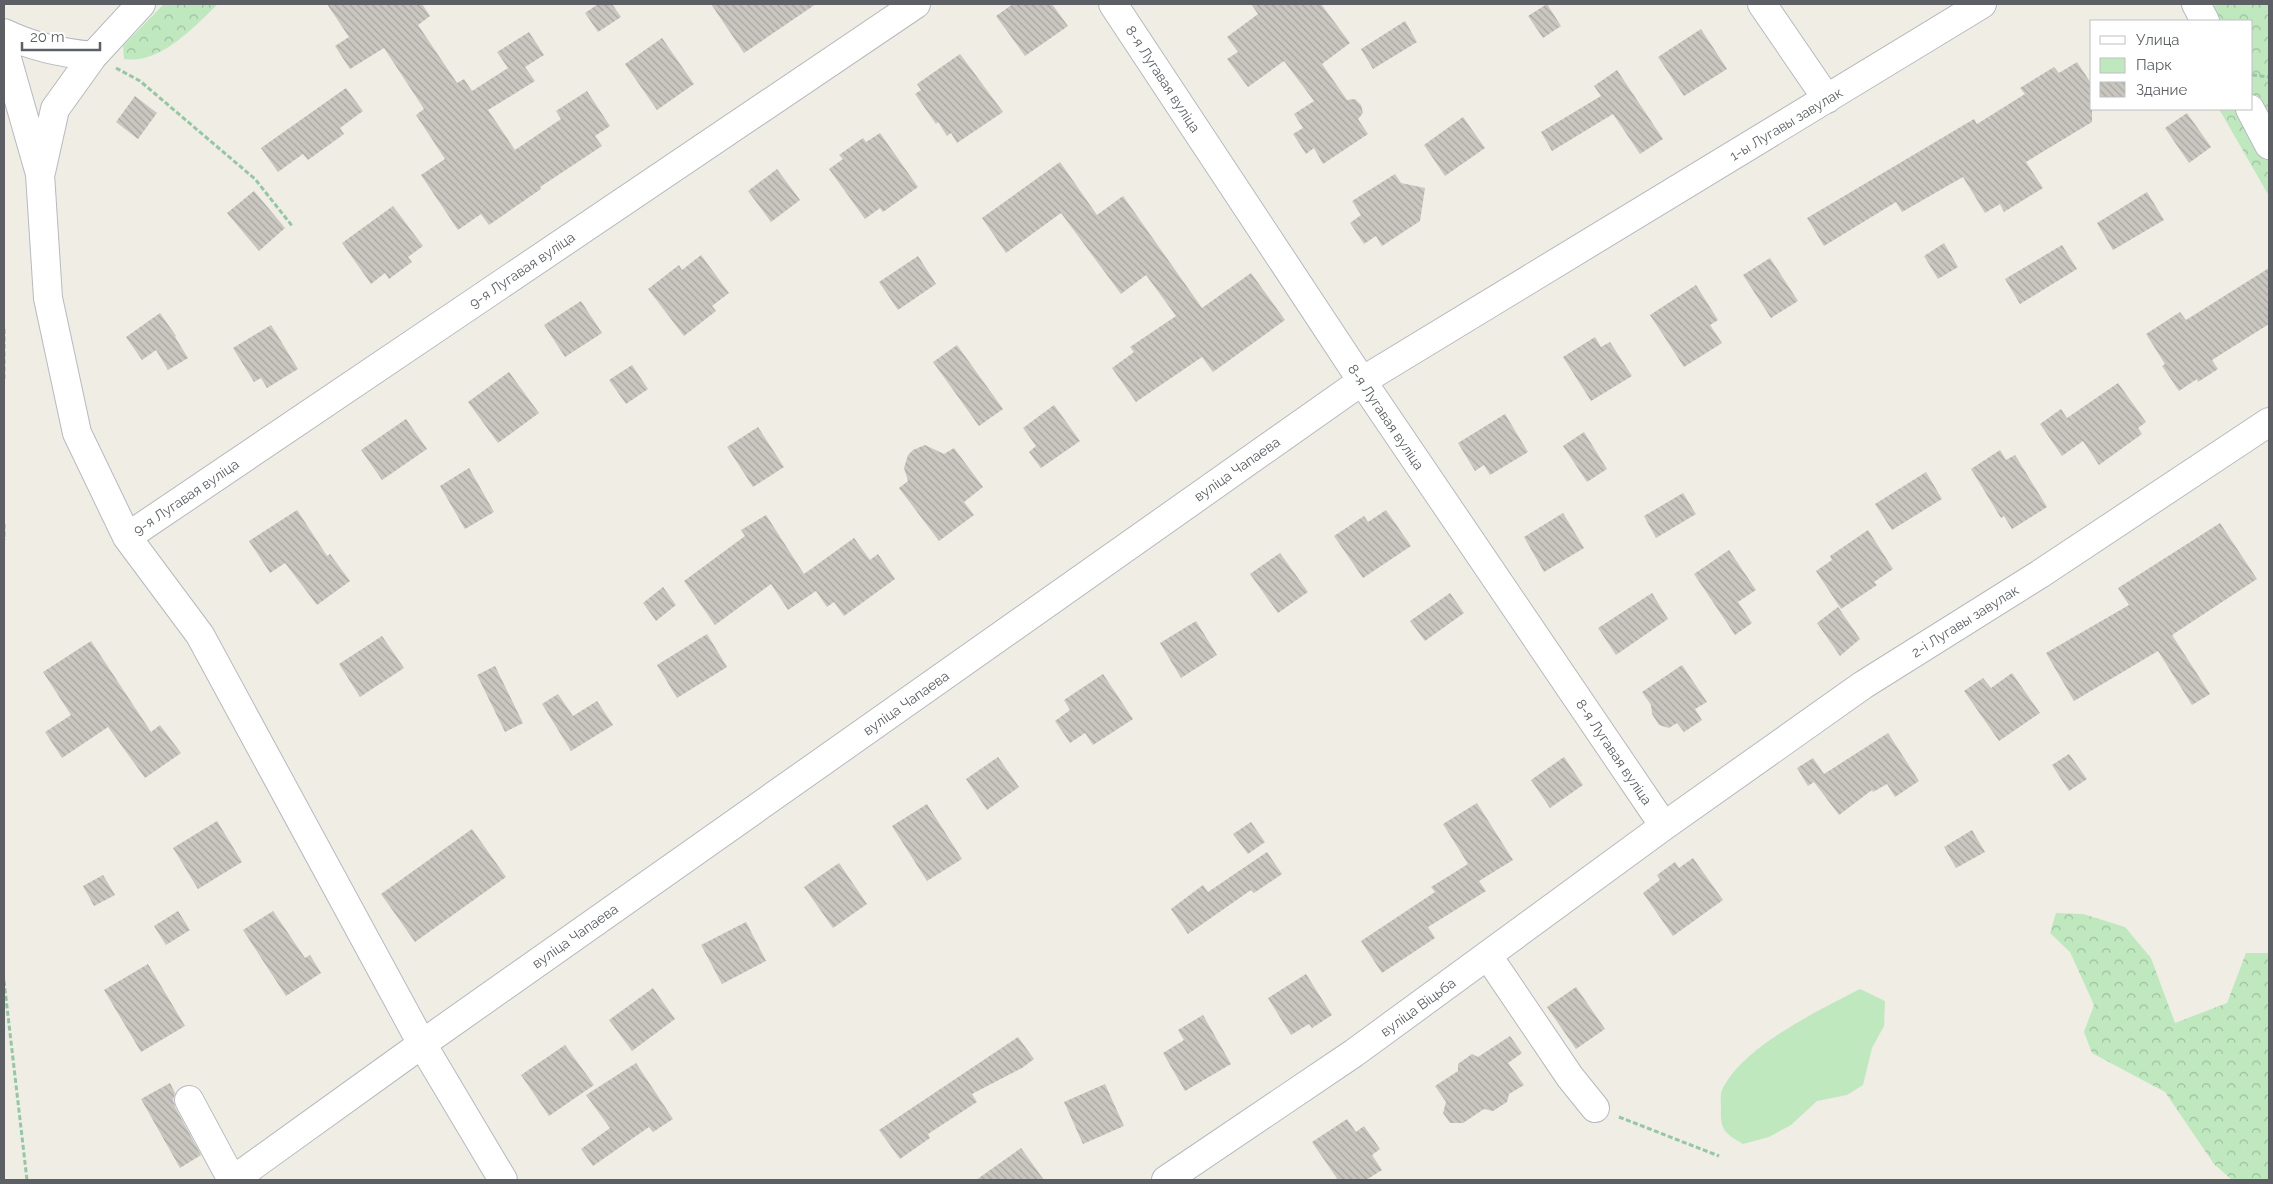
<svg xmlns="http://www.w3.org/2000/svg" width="2273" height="1184" font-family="Raleway,sans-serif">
	<defs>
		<pattern id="forest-crowns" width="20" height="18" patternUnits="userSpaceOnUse" patternTransform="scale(1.25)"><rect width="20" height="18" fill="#bfe8bf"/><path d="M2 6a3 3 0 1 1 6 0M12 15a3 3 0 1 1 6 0" fill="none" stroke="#9ebf9f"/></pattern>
		<pattern id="building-back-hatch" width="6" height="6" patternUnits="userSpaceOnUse" patternTransform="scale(1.25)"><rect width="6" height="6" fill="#cac7c1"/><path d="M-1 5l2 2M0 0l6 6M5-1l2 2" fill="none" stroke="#a7a5a0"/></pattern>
	</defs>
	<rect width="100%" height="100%" fill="#efede4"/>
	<path fill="#bfe8bf" d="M 1860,989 L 1885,1001 L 1884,1026 L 1872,1048 L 1863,1085 L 1847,1095 L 1817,1101 L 1791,1125 L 1769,1137 L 1743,1144 C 1725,1133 1720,1130 1721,1109 C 1721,1103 1720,1095 1722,1090 C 1743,1046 1818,1011 1860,989 Z"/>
	<path fill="url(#forest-crowns)" d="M 164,4 L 218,4 C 195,26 160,65 124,59 L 123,46 Z
		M 2218,4 L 2269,4 L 2269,196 L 2219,109 L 2252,109 L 2252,21 L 2187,21 Z
		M 2056,913 L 2083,914 L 2125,927 L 2151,958 L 2175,1023 L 2227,1003 L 2246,953 L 2269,953 L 2269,1180 L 2232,1180 L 2214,1164 L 2165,1092 L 2092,1053 L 2084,1032 L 2094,1005 L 2070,952 L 2050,933 Z"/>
	<path fill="url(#building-back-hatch)" d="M 327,4 L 422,4 L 430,16 L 418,25 L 457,83 L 464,79 L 472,91 L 508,68 L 497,52 L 529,32 L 544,55 L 525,67 L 535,81 L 488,110 L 515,150 L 561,119 L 556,111 L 587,91 L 610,126 L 595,136 L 602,146 L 540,187 L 541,189 L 489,225 L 481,214 L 458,230 L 421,175 L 445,159 L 416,115 L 424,109 L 384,48 L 350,69 L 335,46 L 349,37 Z
		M 598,4 L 612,4 L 621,17 L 598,32 L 585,13 Z
		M 711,4 L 816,4 L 744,53 Z
		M 1013,4 L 1052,4 L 1068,26 L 1025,56 L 996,16 Z
		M 1251,4 L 1321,4 L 1350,43 L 1322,64 L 1347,100 L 1355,99 L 1361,105 L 1363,113 L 1358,119 L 1368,134 L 1323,164 L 1314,148 L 1306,154 L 1293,134 L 1303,128 L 1294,114 L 1314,101 L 1284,61 L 1248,87 L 1227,59 L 1238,52 L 1227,37 L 1258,14 Z
		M 1547,4 L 1561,26 L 1543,38 L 1528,16 Z
		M 1405,21 L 1417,42 L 1373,69 L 1361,49 Z
		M 1701,29 L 1727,69 L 1684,96 L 1658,57 Z
		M 662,38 L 694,84 L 657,110 L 625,64 Z
		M 960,54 L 1003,112 L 957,143 L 951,133 L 947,136 L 938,122 L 936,124 L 915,94 L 921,90 L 917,84 Z
		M 2077,62 L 2092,85 L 2092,122 L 2026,162 L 2043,188 L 2004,212 L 2000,204 L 1985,213 L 1963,177 L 1902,212 L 1896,202 L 1824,246 L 1807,218 L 1974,119 L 1977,124 L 2025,94 L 2020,88 L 2054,67 L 2059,73 Z
		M 1617,70 L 1663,139 L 1640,154 L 1613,114 L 1552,151 L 1541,132 L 1601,96 L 1594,86 Z
		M 346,88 L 363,111 L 340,128 L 344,134 L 308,160 L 303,154 L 278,172 L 261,148 Z
		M 135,96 L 157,113 L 138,139 L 116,122 Z
		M 2187,113 L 2211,147 L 2189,163 L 2165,128 Z
		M 1463,117 L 1485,148 L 1445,176 L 1424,145 Z
		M 880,133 L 918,187 L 883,212 L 880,208 L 865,219 L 829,169 L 843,159 L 839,155 L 863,138 L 866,142 Z
		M 1060,162 L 1097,215 L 1123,196 L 1202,308 L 1251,273 L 1285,320 L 1213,372 L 1202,357 L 1136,402 L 1112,368 L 1134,352 L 1130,347 L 1176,316 L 1146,275 L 1121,294 L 1061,213 L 1006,253 L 982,218 Z
		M 777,169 L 800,200 L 771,222 L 748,191 Z
		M 1395,174 L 1401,183 L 1425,188 L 1420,221 L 1382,246 L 1376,236 L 1364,244 L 1350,223 L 1361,215 L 1352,201 Z
		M 254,191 L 285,228 L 259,251 L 227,213 Z
		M 2147,192 L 2164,220 L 2113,250 L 2097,223 Z
		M 393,206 L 423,246 L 408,257 L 412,262 L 389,279 L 385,273 L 371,284 L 342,243 Z
		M 1944,243 L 1958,267 L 1938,279 L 1924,256 Z
		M 2062,245 L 2077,269 L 2020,304 L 2005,279 Z
		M 701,255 L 729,293 L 712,306 L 716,311 L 684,336 L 648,289 L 679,265 L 682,270 Z
		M 918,256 L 936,284 L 898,310 L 879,282 Z
		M 1770,258 L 1798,301 L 1771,318 L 1743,275 Z
		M 2269,268 L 2269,324 L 2212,360 L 2218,369 L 2198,382 L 2197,379 L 2179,391 L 2162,366 L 2165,364 L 2146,334 L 2180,312 L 2186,320 Z
		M 1696,285 L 1718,320 L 1710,325 L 1722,343 L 1684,367 L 1650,315 Z
		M 581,301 L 602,333 L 565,357 L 544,325 Z
		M 160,313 L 176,336 L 175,337 L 188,358 L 168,370 L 156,350 L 142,360 L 126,337 Z
		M 271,325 L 298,369 L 267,388 L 261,378 L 254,382 L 233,348 Z
		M 1595,337 L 1601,347 L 1610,342 L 1632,376 L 1591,401 L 1563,357 Z
		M 957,345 L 1003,409 L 979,426 L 933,362 Z
		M 632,365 L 648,389 L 626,404 L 609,380 Z
		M 509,372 L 539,413 L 498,443 L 468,402 Z
		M 2118,383 L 2146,422 L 2138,428 L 2142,434 L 2099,465 L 2083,441 L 2062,456 L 2040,424 L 2061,409 L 2067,418 Z
		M 1054,405 L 1080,441 L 1041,468 L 1029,452 L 1036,446 L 1023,428 Z
		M 1505,414 L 1528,452 L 1490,475 L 1484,465 L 1475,471 L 1458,443 Z
		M 406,419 L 427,449 L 382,480 L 361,450 Z
		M 758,427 L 784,467 L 753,487 L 727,447 Z
		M 1584,432 L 1607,469 L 1587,482 L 1563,446 Z
		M 925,445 L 944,454 L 954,448 L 983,487 L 964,502 L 974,515 L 939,541 L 899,488 L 908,481 L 904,468 L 908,455 L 913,450 Z
		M 2000,450 L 2006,460 L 2015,455 L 2047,507 L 2012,529 L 2004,516 L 2001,518 L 1971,469 Z
		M 469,468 L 494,512 L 465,529 L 440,486 Z
		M 1926,472 L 1942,499 L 1892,530 L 1875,504 Z
		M 1683,493 L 1696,514 L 1656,538 L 1644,516 Z
		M 297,510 L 327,556 L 330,554 L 350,581 L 317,605 L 285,563 L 270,573 L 249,541 Z
		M 1386,510 L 1411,546 L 1363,578 L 1334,536 L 1364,516 L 1368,522 Z
		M 1563,513 L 1584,548 L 1544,572 L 1524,537 Z
		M 766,515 L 804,574 L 854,538 L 870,560 L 878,554 L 895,579 L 844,616 L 834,602 L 827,607 L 816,591 L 788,610 L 771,584 L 715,625 L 684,581 L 745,536 L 741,530 Z
		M 2220,523 L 2257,579 L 2172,635 L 2210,694 L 2192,705 L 2158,651 L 2074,701 L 2046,653 L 2129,605 L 2118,588 Z
		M 1868,530 L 1893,569 L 1874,582 L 1877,585 L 1841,609 L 1816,571 L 1832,560 L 1830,556 Z
		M 1729,550 L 1756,590 L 1738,602 L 1752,623 L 1735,635 L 1694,574 Z
		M 1280,553 L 1308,592 L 1278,613 L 1250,574 Z
		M 663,587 L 676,605 L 656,621 L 643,603 Z
		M 1450,593 L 1464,613 L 1425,641 L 1410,621 Z
		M 1652,593 L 1668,619 L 1616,655 L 1598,628 Z
		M 1838,607 L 1860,639 L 1840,656 L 1817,623 Z
		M 1196,621 L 1217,655 L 1181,678 L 1160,643 Z
		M 707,634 L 727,667 L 677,698 L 657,665 Z
		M 382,636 L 404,668 L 360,697 L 339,664 Z
		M 91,641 L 151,732 L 160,725 L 181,753 L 145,778 L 108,727 L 62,758 L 45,732 L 71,715 L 43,672 Z
		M 1682,665 L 1707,702 L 1695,709 L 1702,720 L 1684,732 L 1677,723 L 1669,728 L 1659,725 L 1652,714 L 1651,705 L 1642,692 Z
		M 495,666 L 523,723 L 505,732 L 477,675 Z
		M 2012,673 L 2040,713 L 1999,741 L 1964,691 L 1983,678 L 1991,688 Z
		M 1103,674 L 1133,719 L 1093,745 L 1085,733 L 1070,743 L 1055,721 L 1070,710 L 1064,700 Z
		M 558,694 L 573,716 L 597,701 L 613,725 L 571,751 L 542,704 Z
		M 1888,733 L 1919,781 L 1895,797 L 1887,784 L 1873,792 L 1872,790 L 1839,815 L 1814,782 L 1808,786 L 1797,768 L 1813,758 L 1824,774 Z
		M 2069,754 L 2087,779 L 2069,791 L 2052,765 Z
		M 998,757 L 1019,787 L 987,810 L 966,779 Z
		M 1564,757 L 1583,785 L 1550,808 L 1531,780 Z
		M 1477,803 L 1513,860 L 1479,881 L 1486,891 L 1428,927 L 1435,938 L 1382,973 L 1361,941 L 1435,892 L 1431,887 L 1468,864 L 1443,824 Z
		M 927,804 L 962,859 L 927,881 L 892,826 Z
		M 217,821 L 242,862 L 198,889 L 173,848 Z
		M 1251,822 L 1265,842 L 1248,854 L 1233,834 Z
		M 472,829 L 506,877 L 415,942 L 381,894 Z
		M 1972,830 L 1985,852 L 1956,868 L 1944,847 Z
		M 1267,852 L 1282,874 L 1254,893 L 1251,890 L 1188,934 L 1171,909 L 1203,885 L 1208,892 Z
		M 1693,858 L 1723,900 L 1673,936 L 1643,893 L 1660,880 L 1657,875 L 1675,862 L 1679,868 Z
		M 839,863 L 867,904 L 833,928 L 804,887 Z
		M 103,875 L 115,895 L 94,906 L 83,886 Z
		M 178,911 L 190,930 L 166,945 L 154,926 Z
		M 273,911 L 305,958 L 310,955 L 321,973 L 286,996 L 243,930 Z
		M 746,922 L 766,961 L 722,984 L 701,945 Z
		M 148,964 L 185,1026 L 141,1052 L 104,990 Z
		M 1306,974 L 1332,1015 L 1312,1028 L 1309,1024 L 1291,1035 L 1268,998 Z
		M 1576,987 L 1605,1029 L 1576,1049 L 1547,1007 Z
		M 653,988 L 675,1019 L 632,1051 L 609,1020 Z
		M 1203,1015 L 1231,1064 L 1185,1091 L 1163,1053 L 1184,1040 L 1178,1030 Z
		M 1510,1036 L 1522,1053 L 1508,1063 L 1524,1085 L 1509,1094 L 1507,1102 L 1493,1111 L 1484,1109 L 1463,1123 L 1450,1123 L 1443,1113 L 1446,1102 L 1435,1086 L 1458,1071 L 1458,1064 L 1472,1054 L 1478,1057 Z
		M 1018,1037 L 1034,1059 L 1022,1068 L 972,1094 L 977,1102 L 928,1134 L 930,1138 L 900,1159 L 879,1130 Z
		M 565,1045 L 594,1085 L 549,1116 L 521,1075 Z
		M 636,1063 L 673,1119 L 653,1132 L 649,1127 L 593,1166 L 581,1149 L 610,1128 L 586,1095 Z
		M 170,1083 L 175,1093 L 173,1100 L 175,1107 L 201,1155 L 180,1168 L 141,1099 Z
		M 1105,1084 L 1124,1126 L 1083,1144 L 1064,1102 Z
		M 1347,1119 L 1356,1132 L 1364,1126 L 1380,1149 L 1372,1155 L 1382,1170 L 1366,1180 L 1338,1180 L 1312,1142 Z
		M 1021,1148 L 1044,1180 L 976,1180 Z"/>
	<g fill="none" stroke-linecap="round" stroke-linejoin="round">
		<g stroke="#b6babf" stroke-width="30">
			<path id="minor" d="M 1113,4 L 1362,381 L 1664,826
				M 1762,4 L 1827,99
				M 2196,4 L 2205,21
				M 4,33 C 32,47 62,53 93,56
				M 4,48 L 40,174 L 48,298 L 77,433 L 127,537 L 200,635 L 422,1044 L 503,1180
				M 2250,109 L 2269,145
				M 41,172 L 55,109 L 93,56 L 141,4
				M 127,537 L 916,4
				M 1488,956 L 1570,1077 L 1595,1108
				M 189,1100 L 232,1180
				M 233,1180 L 422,1044 L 1362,381 L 1982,4
				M 1166,1180 L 1354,1053 L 1664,826 L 1863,685 L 2040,574 L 2269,422"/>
		</g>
		<path stroke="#96c7a4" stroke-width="3" stroke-dasharray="5 2.5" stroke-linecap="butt" d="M 116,68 L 140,81 L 255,179 L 293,227
			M 2252,75 L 2269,77
			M 4,329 L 4,380
			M 4,524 L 4,540
			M 4,981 L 27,1180
			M 1619,1117 L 1719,1156"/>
		<use href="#minor" stroke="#fff" stroke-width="28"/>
	</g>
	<g text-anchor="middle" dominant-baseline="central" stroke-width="4.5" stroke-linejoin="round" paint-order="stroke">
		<g font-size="14" fill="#5c6065" stroke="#fff">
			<text transform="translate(1163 79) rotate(57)">8-я Лугавая вуліца</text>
			<text transform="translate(1786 124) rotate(-31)">1-ы Лугавы завулак</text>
			<text transform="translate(522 270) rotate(-34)">9-я Лугавая вуліца</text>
			<text transform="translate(1386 417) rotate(56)">8-я Лугавая вуліца</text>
			<text transform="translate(1237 469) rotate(-35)">вуліца Чапаева</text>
			<text transform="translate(186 497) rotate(-34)">9-я Лугавая вуліца</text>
			<text transform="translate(1965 621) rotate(-32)">2-і Лугавы завулак</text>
			<text transform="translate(906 703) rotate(-35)">вуліца Чапаева</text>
			<text transform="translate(1614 752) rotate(56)">8-я Лугавая вуліца</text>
			<text transform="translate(575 936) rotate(-35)">вуліца Чапаева</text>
			<text transform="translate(1418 1007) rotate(-36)">вуліца Віцьба</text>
		</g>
	</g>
	<rect width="2273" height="1184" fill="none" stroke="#5c6065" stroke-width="10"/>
	<rect x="2090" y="20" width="162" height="90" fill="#ffffff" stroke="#bebfc1"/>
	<rect x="2100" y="36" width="25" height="8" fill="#ffffff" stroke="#bebfc1"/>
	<text x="2136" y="45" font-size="15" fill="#5c6065">Улица</text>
	<rect x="2100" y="58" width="25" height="15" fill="#bfe8bf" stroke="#bebfc1"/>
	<text x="2136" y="70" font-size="15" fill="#5c6065">Парк</text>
	<rect x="2100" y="82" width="25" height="15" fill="url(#building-back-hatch)" stroke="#bebfc1"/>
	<text x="2136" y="95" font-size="15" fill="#5c6065">Здание</text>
	<path d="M22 42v8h78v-8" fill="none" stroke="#5c6065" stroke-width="2.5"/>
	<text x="30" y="42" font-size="15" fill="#5c6065" stroke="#ffffff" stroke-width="4" paint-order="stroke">20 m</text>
</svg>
